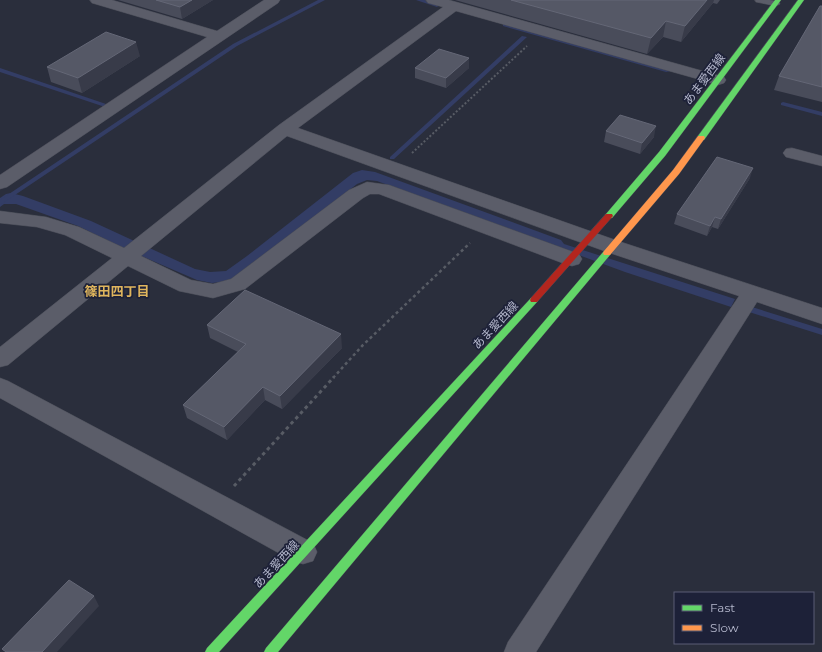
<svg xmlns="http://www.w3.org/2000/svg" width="822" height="652" font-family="Montserrat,'Noto Sans JP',sans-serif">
	<rect width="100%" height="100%" fill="#2a2e3c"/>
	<path fill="#333d65" d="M 362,170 L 375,172 L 561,240 L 564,244 L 735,299 L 731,307 L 625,272 L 377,181 L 367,180 L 357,184 L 245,273 L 230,281 L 212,283 L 197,280 L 125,249 L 78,226 L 16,204 L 4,204 L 0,207 L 0,198 L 6,194 L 11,193 L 23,196 L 91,221 L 195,269 L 210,272 L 226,271 L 247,256 L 353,173 Z"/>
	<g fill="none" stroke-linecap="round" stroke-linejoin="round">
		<path fill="#333d65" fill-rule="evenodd" d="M 318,0 L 325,0 L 237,46 L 0,205 L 0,200 L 233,44 Z
			M 416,0 L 425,0 L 440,5 L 437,7 Z
			M 503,24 L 507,24 L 671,71 L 666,72 L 503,26 Z
			M 522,36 L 527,37 L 394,159 L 390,159 L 390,157 Z
			M 0,68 L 106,104 L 107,105 L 104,107 L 102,106 L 0,72 Z
			M 783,102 L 822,112 L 822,116 L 781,105 L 781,103 Z
			M 752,307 L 822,329 L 822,335 L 749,312 L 748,310 Z"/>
		<g stroke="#484b56" stroke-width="1">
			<path id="lane" d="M 755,0 L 770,0 L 779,2 L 780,4 L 776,6 L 756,2 Z"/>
		</g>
		<g stroke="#484b56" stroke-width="1">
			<path id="street" d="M 90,0 L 112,0 L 217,31 L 264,0 L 280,0 L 278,3 L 7,187 L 0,189 L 0,175 L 207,37 L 92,3 Z
				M 426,0 L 449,0 L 724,77 L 726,80 L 724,83 L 718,85 L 712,83 L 456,11 L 298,128 L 621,242 L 822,308 L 822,324 L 757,302 L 536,652 L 504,652 L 508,642 L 739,296 L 607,252 L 287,136 L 141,256 L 191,280 L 213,284 L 231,279 L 349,190 L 367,182 L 389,185 L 579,254 L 582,259 L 579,264 L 572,266 L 565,264 L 379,194 L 370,194 L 363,198 L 245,289 L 213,298 L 179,291 L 128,266 L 8,365 L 0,367 L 0,347 L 112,258 L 65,235 L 37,227 L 0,223 L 0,211 L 46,217 L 79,227 L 124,248 L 279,125 L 443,7 L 428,3 Z
				M 792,148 L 822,156 L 822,166 L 786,157 L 783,153 L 786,149 Z
				M 0,378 L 8,381 L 313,543 L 317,552 L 313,561 L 303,564 L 293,561 L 0,398 Z"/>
		</g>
		<g stroke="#464955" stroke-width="1">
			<path id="fast" d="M 775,0 L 781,0 L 665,156 L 612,218 L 606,218 L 605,216 L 606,214 L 659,152 Z
				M 798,0 L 804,0 L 704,140 L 698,140 L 698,136 Z
				M 607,250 L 611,253 L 610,255 L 278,652 L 264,652 L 266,648 L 604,251 Z
				M 534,297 L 538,300 L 537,302 L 219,652 L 205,652 L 207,648 L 531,298 Z"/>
		</g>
		<g stroke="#464955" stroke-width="1">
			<path id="slow" d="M 698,136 L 704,136 L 705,138 L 679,174 L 610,255 L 604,255 L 603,253 L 604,251 L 673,170 Z"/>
		</g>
		<g stroke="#464955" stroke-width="1">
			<path id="jam" d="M 606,214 L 612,214 L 613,216 L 537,302 L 531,302 L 530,300 L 531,298 Z"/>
		</g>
		<path stroke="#585c65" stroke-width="2" stroke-dasharray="2 2" stroke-linecap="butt" d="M 412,153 L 527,46"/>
		<path stroke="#585c65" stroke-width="2.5" stroke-dasharray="3 3" stroke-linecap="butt" d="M 333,378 L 362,346 L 470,243"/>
		<path stroke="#585c65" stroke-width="3" stroke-dasharray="3.5 3.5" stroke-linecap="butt" d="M 234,486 L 334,377"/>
		<use href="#lane" fill="#5b5d69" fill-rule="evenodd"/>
		<use href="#street" fill="#5b5d69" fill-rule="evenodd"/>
		<use href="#fast" fill="#63d668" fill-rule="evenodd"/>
		<use href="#slow" fill="#ff974d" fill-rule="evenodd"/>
		<use href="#jam" fill="#b3261e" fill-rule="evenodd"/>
	</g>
	<path fill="#494c5a" d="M 118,0 L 213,0 L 182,19 Z
		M 455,0 L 720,0 L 717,4 L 713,3 L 681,42 L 663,37 L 647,54 Z
		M 822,6 L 822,102 L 774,90 L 779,76 Z
		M 140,56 L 82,93 L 51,82 L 47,67 Z
		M 469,58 L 469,68 L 446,88 L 415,78 L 415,68 Z
		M 606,131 L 654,137 L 640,154 L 604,142 Z
		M 750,178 L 718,229 L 712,227 L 707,236 L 674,224 L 677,214 Z
		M 207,325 L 342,348 L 282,409 L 265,400 L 227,440 L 187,418 L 183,405 L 238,352 L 210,338 Z"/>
	<path fill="#383b49" d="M 192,0 L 213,0 L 182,19 L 180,7 Z
		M 707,0 L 714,0 L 713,3 L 681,42 L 685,26 Z
		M 666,21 L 663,37 L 647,54 L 651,38 Z
		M 136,42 L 140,56 L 82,93 L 78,78 Z
		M 469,58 L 469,68 L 446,88 L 446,78 Z
		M 656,126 L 654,137 L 640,154 L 642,143 Z
		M 753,168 L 750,178 L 718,229 L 721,219 Z
		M 715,217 L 712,227 L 707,236 L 710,226 Z
		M 341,334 L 342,348 L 282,409 L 280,396 Z
		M 263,387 L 265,400 L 227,440 L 224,427 Z
		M 94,596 L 99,606 L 57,652 L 42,652 Z"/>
	<path fill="#555866" stroke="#646776" d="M 156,0 L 192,0 L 180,7 Z
		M 511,0 L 707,0 L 685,26 L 666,21 L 651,38 Z
		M 820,6 L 822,6 L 822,87 L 779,76 Z
		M 106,32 L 136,42 L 78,78 L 47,67 Z
		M 439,49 L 469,58 L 446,78 L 415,68 Z
		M 620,115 L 656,126 L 642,143 L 606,131 Z
		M 717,157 L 753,168 L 721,219 L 715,217 L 710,226 L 677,214 Z
		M 245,290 L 341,334 L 280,396 L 263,387 L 224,427 L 183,405 L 246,344 L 207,325 Z
		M 69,580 L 94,596 L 42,652 L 6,652 L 2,649 Z"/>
	<g text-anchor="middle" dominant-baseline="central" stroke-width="3.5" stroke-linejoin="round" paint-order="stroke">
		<g font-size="12" fill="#b5b8cd" stroke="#1d2138">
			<text transform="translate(704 79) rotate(-53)">あま愛西線</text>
			<text transform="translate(495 325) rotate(-47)">あま愛西線</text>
			<text transform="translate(276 564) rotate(-47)">あま愛西線</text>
		</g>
		<g font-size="13" font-weight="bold" fill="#dfb55d" stroke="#1d2138">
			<text x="117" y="291">篠田四丁目</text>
		</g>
	</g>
	<rect x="674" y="592" width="140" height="52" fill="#1d2138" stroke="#5a5d74"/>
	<rect x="682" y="605" width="20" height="6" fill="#63d668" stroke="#5a5d74"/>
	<text x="710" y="612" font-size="12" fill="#b5b8cd">Fast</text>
	<rect x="682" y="625" width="20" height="6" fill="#ff974d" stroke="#5a5d74"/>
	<text x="710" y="632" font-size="12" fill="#b5b8cd">Slow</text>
</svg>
